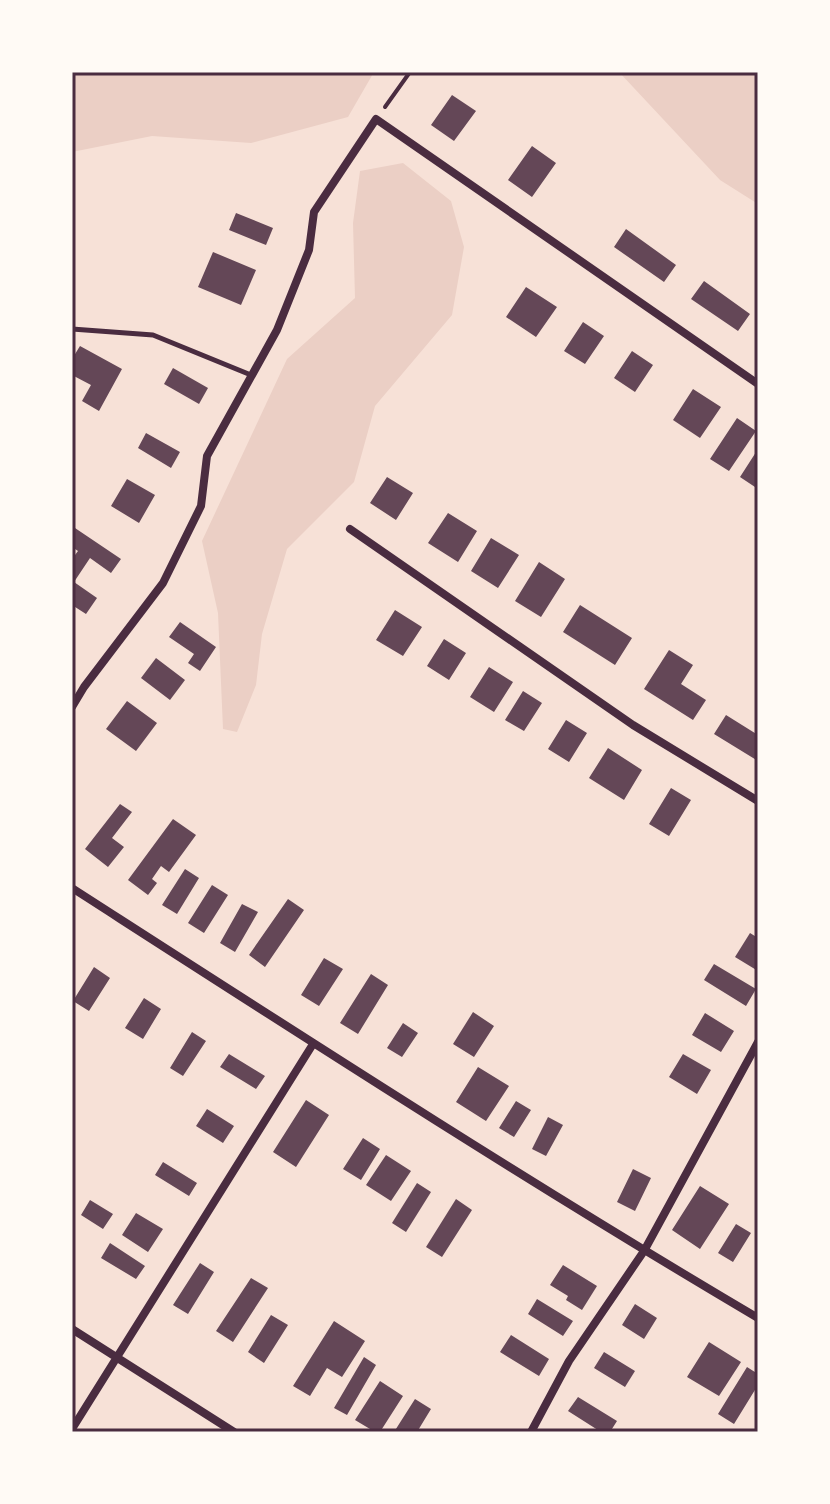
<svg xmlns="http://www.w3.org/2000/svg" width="830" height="1504" font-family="Montserrat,sans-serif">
	<rect width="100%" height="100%" fill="#f7e1d7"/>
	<path fill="#ebcfc5" d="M 72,72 L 374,72 L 348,117 L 251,143 L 152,136 L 72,152 Z
		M 619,72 L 758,72 L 758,204 L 720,180 Z
		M 403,163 L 451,201 L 464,247 L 452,315 L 375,406 L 354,482 L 287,549 L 262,634 L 256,685 L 237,732 L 223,729 L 218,613 L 202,541 L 287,359 L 355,298 L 353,223 L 360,171 Z"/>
	<path fill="#644757" d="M 452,95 L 476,111 L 454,141 L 431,125 Z
		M 532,146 L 556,163 L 532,197 L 508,180 Z
		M 236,213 L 273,228 L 266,245 L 229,230 Z
		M 626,229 L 676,265 L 664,282 L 614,247 Z
		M 213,252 L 256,270 L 241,305 L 198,287 Z
		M 704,281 L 750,314 L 738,331 L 691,299 Z
		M 526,287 L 557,307 L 536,337 L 506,317 Z
		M 583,322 L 604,336 L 585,364 L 564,351 Z
		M 80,346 L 122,369 L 99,411 L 82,401 L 91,385 L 72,375 L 72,359 Z
		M 632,351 L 653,365 L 635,392 L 614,378 Z
		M 173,368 L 208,388 L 199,404 L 164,384 Z
		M 693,389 L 721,407 L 700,438 L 673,420 Z
		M 737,418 L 756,431 L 729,471 L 710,459 Z
		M 146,433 L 180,452 L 171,468 L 138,448 Z
		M 758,449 L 758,489 L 740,477 Z
		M 387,477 L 413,493 L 396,520 L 370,503 Z
		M 127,479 L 155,495 L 139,523 L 111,506 Z
		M 448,513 L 477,531 L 458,562 L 428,543 Z
		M 72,526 L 121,559 L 111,573 L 90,558 L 74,582 L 97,598 L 86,614 L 72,605 L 72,559 L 78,551 L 72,547 Z
		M 491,538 L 519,555 L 498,588 L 471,571 Z
		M 539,562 L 565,579 L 541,617 L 515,601 Z
		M 580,605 L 632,638 L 615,665 L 563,632 Z
		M 395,610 L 422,627 L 403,656 L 376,640 Z
		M 180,622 L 216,647 L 200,671 L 188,663 L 194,654 L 169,637 Z
		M 444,639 L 466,653 L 449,680 L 427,666 Z
		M 669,650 L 693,665 L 681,684 L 706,700 L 693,720 L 644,689 Z
		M 156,658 L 185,680 L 170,700 L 141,678 Z
		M 489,667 L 513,682 L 494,712 L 470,697 Z
		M 523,691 L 542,703 L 524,731 L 505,720 Z
		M 127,701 L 157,723 L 136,751 L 106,729 Z
		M 726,715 L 758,735 L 758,761 L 714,734 Z
		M 566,720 L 587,733 L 569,762 L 548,749 Z
		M 608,748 L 642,770 L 624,800 L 589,778 Z
		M 671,788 L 691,800 L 669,836 L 649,824 Z
		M 120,804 L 132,812 L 112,838 L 124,847 L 108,867 L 85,849 Z
		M 173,819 L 196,835 L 169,872 L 161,866 L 152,879 L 157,883 L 148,895 L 128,880 Z
		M 185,869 L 199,878 L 177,914 L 162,905 Z
		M 212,885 L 228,895 L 204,933 L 188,923 Z
		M 288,899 L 304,910 L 265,967 L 249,955 Z
		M 242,904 L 258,912 L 235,952 L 220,943 Z
		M 750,933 L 758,938 L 758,971 L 735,957 Z
		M 324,958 L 343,969 L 319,1006 L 301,995 Z
		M 714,964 L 756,989 L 746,1006 L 704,980 Z
		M 94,967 L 110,978 L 89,1011 L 73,1001 Z
		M 371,974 L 388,985 L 358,1034 L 340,1023 Z
		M 144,998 L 161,1009 L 143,1039 L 125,1028 Z
		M 473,1012 L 494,1026 L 474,1057 L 453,1044 Z
		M 705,1013 L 734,1031 L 721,1052 L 692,1035 Z
		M 403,1023 L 418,1033 L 402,1057 L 387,1048 Z
		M 192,1032 L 206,1041 L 183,1076 L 170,1068 Z
		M 229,1054 L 265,1076 L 256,1089 L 220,1067 Z
		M 683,1054 L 711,1070 L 697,1094 L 669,1077 Z
		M 478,1067 L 509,1086 L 486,1121 L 456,1102 Z
		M 306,1100 L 329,1115 L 296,1167 L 273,1152 Z
		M 516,1101 L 531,1110 L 514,1137 L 499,1128 Z
		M 207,1109 L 234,1126 L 223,1143 L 196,1126 Z
		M 548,1117 L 563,1125 L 546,1156 L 532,1149 Z
		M 363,1138 L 380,1149 L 361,1180 L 343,1169 Z
		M 386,1155 L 411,1171 L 391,1201 L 366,1185 Z
		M 163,1162 L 197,1183 L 189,1196 L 155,1175 Z
		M 633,1169 L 651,1178 L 635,1211 L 617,1202 Z
		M 417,1183 L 431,1192 L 406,1232 L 392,1223 Z
		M 700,1186 L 729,1204 L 700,1249 L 672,1230 Z
		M 456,1199 L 472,1210 L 442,1257 L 426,1247 Z
		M 90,1200 L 113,1214 L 103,1229 L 81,1215 Z
		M 136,1213 L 163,1229 L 148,1252 L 122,1235 Z
		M 736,1224 L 751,1233 L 733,1262 L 718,1253 Z
		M 110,1243 L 145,1266 L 136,1279 L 101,1258 Z
		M 200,1263 L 214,1272 L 188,1314 L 173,1305 Z
		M 563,1265 L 597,1286 L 582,1310 L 566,1300 L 568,1296 L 550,1285 Z
		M 251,1278 L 268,1288 L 233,1342 L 216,1331 Z
		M 537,1299 L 573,1321 L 563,1336 L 528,1314 Z
		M 635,1304 L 657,1318 L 644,1339 L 622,1325 Z
		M 271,1315 L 288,1325 L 264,1363 L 248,1352 Z
		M 334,1321 L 365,1341 L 342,1377 L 327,1368 L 310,1396 L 293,1386 Z
		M 511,1335 L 549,1359 L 539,1376 L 500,1352 Z
		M 709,1342 L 741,1362 L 719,1396 L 687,1377 Z
		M 604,1352 L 635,1371 L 625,1387 L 594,1368 Z
		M 364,1357 L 376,1365 L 347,1415 L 334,1408 Z
		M 747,1367 L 758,1374 L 758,1385 L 734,1424 L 718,1414 Z
		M 380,1381 L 403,1396 L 380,1432 L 375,1432 L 355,1420 Z
		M 578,1397 L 617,1421 L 610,1432 L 601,1432 L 568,1411 Z
		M 415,1399 L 431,1409 L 417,1432 L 394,1432 Z"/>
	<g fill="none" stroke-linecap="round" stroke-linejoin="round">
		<path stroke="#4a2c40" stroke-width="4" d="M 385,107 L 410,72"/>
		<path stroke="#4a2c40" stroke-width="5" d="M 72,329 L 153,335 L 251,375"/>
		<path stroke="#4a2c40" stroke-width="8" d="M 350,529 L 633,725 L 758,801
			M 72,707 L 84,687 L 163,583 L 201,506 L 207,456 L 277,330 L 309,250 L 314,212 L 376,119 L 758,384
			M 72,888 C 299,1034 526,1181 758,1318
			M 72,1329 L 234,1432
			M 72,1429 L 313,1044
			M 531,1432 L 569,1361 L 644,1251 L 758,1042"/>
	</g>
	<rect width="830" height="1504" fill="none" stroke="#fffaf5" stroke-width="148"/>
	<rect x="74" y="74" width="682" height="1356" fill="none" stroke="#4a2c40" stroke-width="3"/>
</svg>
